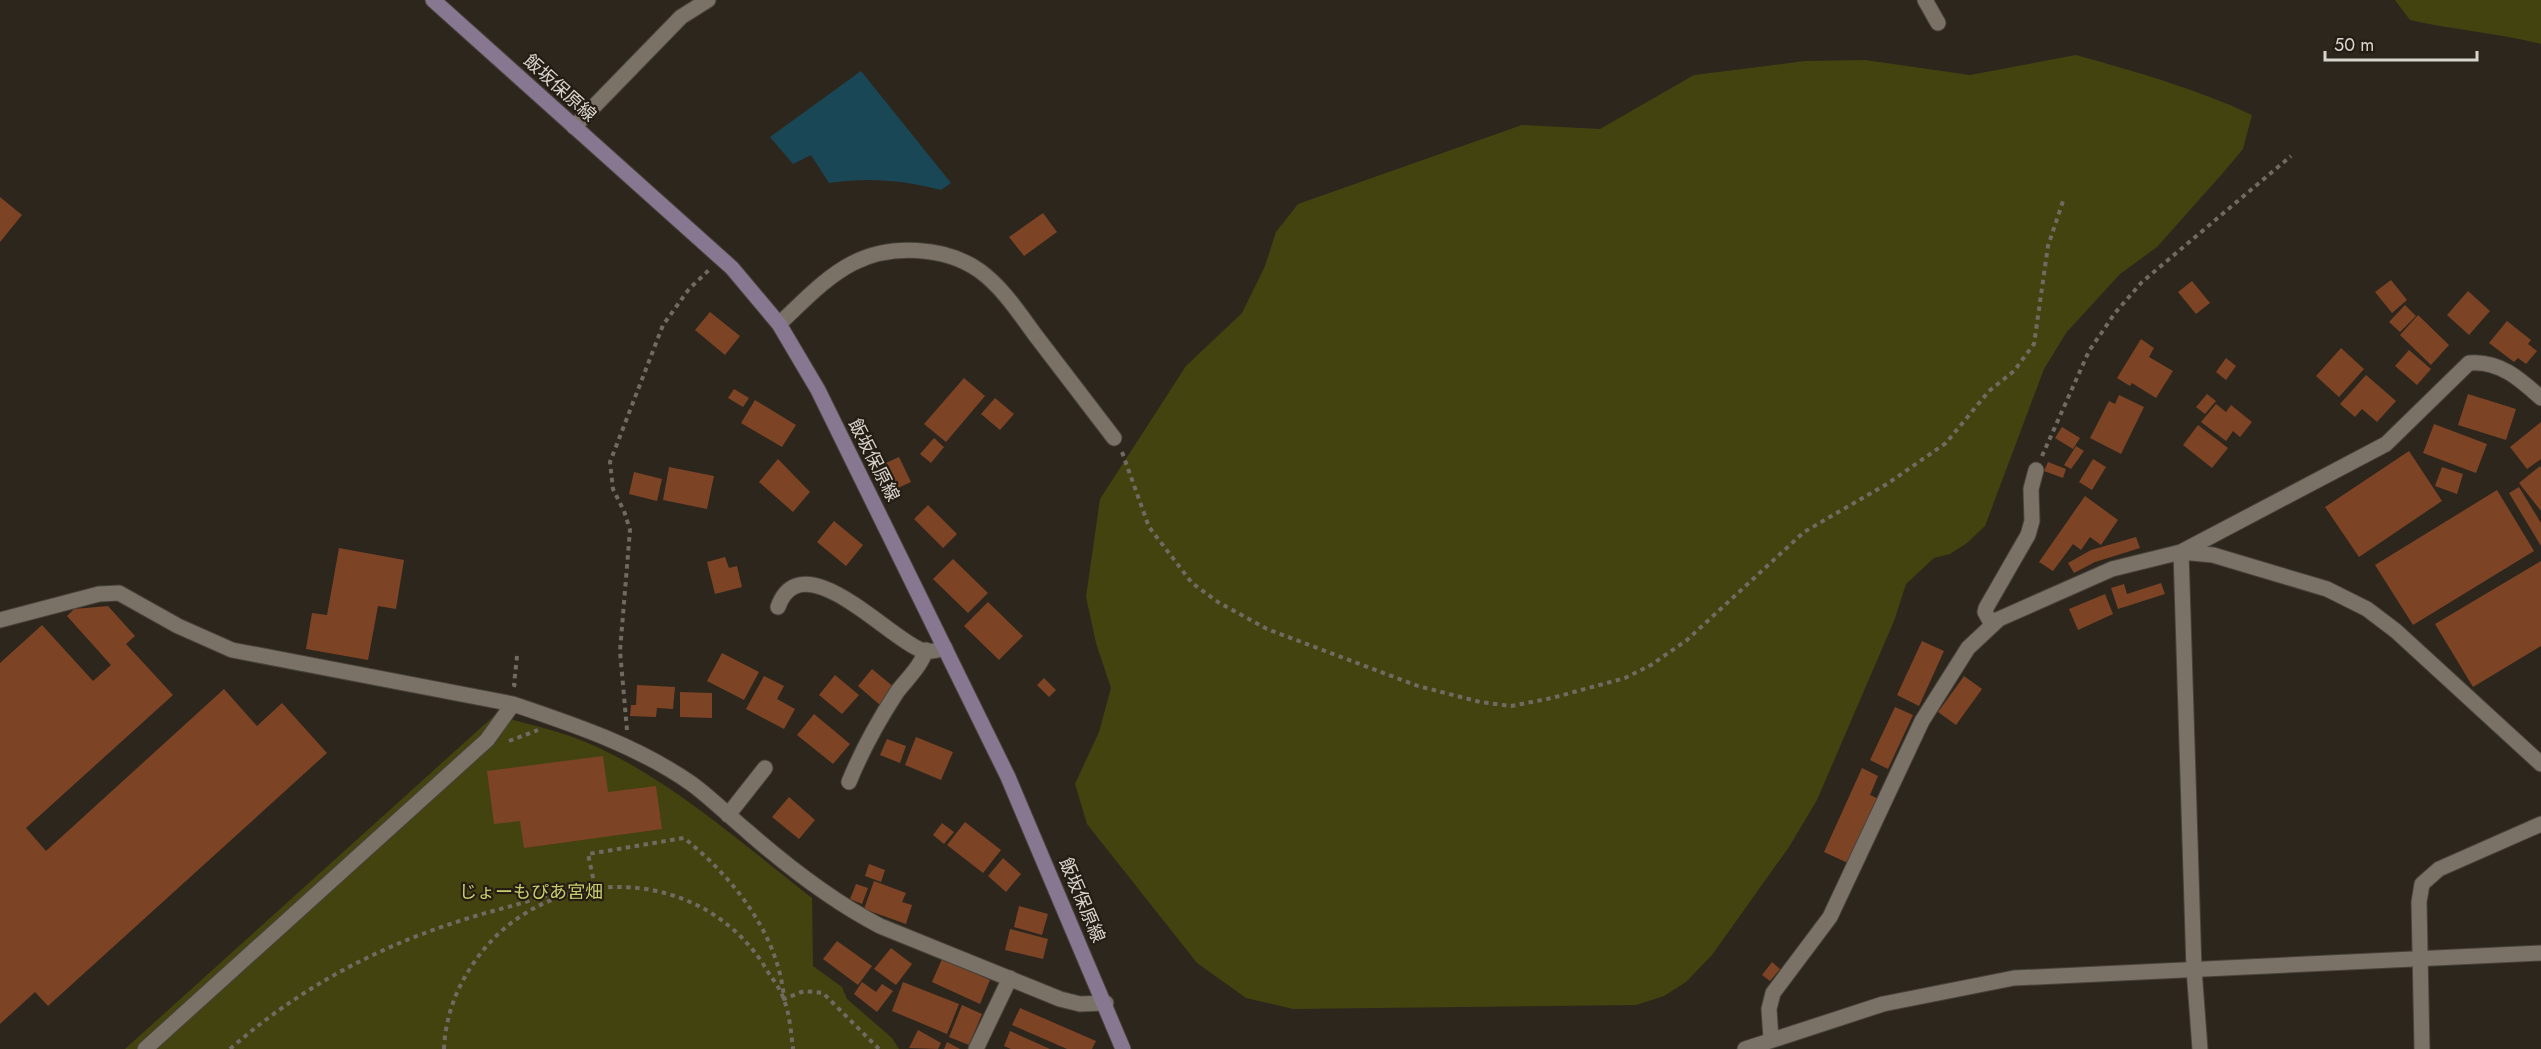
<svg xmlns="http://www.w3.org/2000/svg" width="2541" height="1049" font-family="Jost,'Noto Sans JP',sans-serif">
	<rect width="100%" height="100%" fill="#2d261d"/>
	<path fill="#42430f" d="M 2395,0 L 2541,0 L 2541,44 C 2498,33 2454,30 2410,20 Z
		M 2076,55 C 2136,72 2195,88 2252,115 L 2243,149 L 2222,174 L 2157,247 L 2120,274 L 2066,333 L 2044,369 L 1985,526 L 1967,543 L 1950,554 L 1934,558 L 1906,584 L 1894,621 L 1817,800 L 1789,847 L 1712,955 L 1686,982 L 1664,996 L 1636,1005 L 1293,1009 L 1246,998 L 1197,963 L 1087,824 L 1075,784 L 1099,732 L 1111,688 L 1096,643 L 1086,597 L 1100,499 L 1186,366 L 1242,313 L 1265,266 L 1276,232 L 1298,204 L 1522,125 L 1600,129 L 1694,75 L 1805,61 L 1865,60 L 1970,75 Z
		M 495,715 C 520,722 546,728 570,736 C 657,767 740,842 812,898 L 813,966 L 842,987 L 847,999 L 892,1038 L 899,1049 L 125,1049 Z"/>
	<path fill="#1a4756" d="M 861,71 L 951,183 L 941,190 C 903,180 868,177 829,183 L 811,155 L 793,164 L 770,137 Z"/>
	<path fill="#7d4325" d="M 0,197 L 22,215 L 0,242 Z
		M 1043,213 L 1057,232 L 1024,256 L 1009,237 Z
		M 2391,280 L 2407,300 L 2392,313 L 2375,292 Z
		M 2192,281 L 2210,303 L 2196,314 L 2178,292 Z
		M 2468,291 L 2490,311 L 2469,335 L 2447,315 Z
		M 2405,305 L 2416,316 L 2400,332 L 2389,322 Z
		M 710,312 L 740,336 L 725,355 L 695,330 Z
		M 2418,315 L 2449,345 L 2431,365 L 2400,335 Z
		M 2507,321 L 2531,340 L 2528,344 L 2537,351 L 2526,364 L 2518,358 L 2514,362 L 2489,343 Z
		M 2141,339 L 2154,348 L 2149,357 L 2173,371 L 2156,398 L 2132,383 L 2130,386 L 2117,378 Z
		M 2341,348 L 2364,369 L 2339,397 L 2316,376 Z
		M 2409,350 L 2431,369 L 2417,385 L 2395,366 Z
		M 2226,358 L 2236,366 L 2226,380 L 2216,372 Z
		M 2366,375 L 2396,401 L 2377,422 L 2362,409 L 2355,417 L 2340,404 Z
		M 964,378 L 985,396 L 946,442 L 924,424 Z
		M 734,389 L 749,398 L 743,407 L 728,398 Z
		M 2207,394 L 2216,401 L 2205,414 L 2196,407 Z
		M 2468,394 L 2516,409 L 2506,440 L 2458,425 Z
		M 2119,395 L 2144,407 L 2121,454 L 2090,438 L 2109,401 L 2115,404 Z
		M 995,398 L 1014,414 L 1000,430 L 981,414 Z
		M 755,400 L 796,425 L 782,447 L 741,423 Z
		M 2216,404 L 2226,412 L 2231,405 L 2252,422 L 2240,437 L 2233,431 L 2226,441 L 2201,422 Z
		M 2541,422 L 2541,459 L 2527,469 L 2510,447 Z
		M 2434,424 L 2487,444 L 2476,473 L 2423,453 Z
		M 2198,425 L 2228,448 L 2212,468 L 2183,445 Z
		M 2062,427 L 2080,438 L 2073,449 L 2055,438 Z
		M 934,438 L 944,447 L 931,463 L 920,454 Z
		M 2076,446 L 2084,451 L 2071,469 L 2064,465 Z
		M 2409,451 L 2442,501 L 2359,557 L 2325,507 Z
		M 899,457 L 911,482 L 887,493 L 875,468 Z
		M 778,459 L 810,492 L 793,512 L 759,482 Z
		M 2093,459 L 2106,467 L 2092,490 L 2079,482 Z
		M 2048,462 L 2066,469 L 2063,478 L 2044,471 Z
		M 2540,466 L 2541,468 L 2541,511 L 2519,483 Z
		M 669,467 L 714,476 L 707,509 L 663,500 Z
		M 2442,467 L 2463,474 L 2457,494 L 2435,486 Z
		M 634,472 L 662,479 L 657,501 L 629,494 Z
		M 2519,487 L 2541,523 L 2541,546 L 2509,493 Z
		M 2497,490 L 2534,551 L 2413,625 L 2375,565 Z
		M 2085,496 L 2118,520 L 2101,545 L 2090,537 L 2081,550 L 2073,544 L 2053,571 L 2039,562 Z
		M 928,505 L 957,534 L 943,548 L 914,519 Z
		M 834,521 L 863,545 L 846,566 L 817,542 Z
		M 2136,537 L 2140,548 L 2095,562 L 2074,573 L 2068,563 L 2091,550 Z
		M 339,548 L 404,560 L 396,609 L 378,606 L 368,660 L 306,649 L 312,613 L 327,615 Z
		M 725,557 L 729,568 L 737,566 L 742,587 L 715,594 L 707,562 Z
		M 953,559 L 988,593 L 968,613 L 933,579 Z
		M 2541,561 L 2541,646 L 2473,687 L 2435,624 Z
		M 2161,583 L 2165,594 L 2118,609 L 2111,588 L 2124,584 L 2127,594 Z
		M 2105,594 L 2113,614 L 2078,630 L 2069,609 Z
		M 988,602 L 1023,636 L 999,660 L 964,626 Z
		M 108,606 L 135,636 L 126,644 L 173,695 L 26,828 L 46,851 L 224,689 L 257,726 L 282,703 L 327,753 L 48,1006 L 35,992 L 0,1024 L 0,663 L 42,625 L 93,681 L 111,665 L 67,616 L 74,609 Z
		M 1922,641 L 1944,651 L 1919,706 L 1897,695 Z
		M 722,653 L 759,672 L 744,700 L 707,681 Z
		M 872,669 L 895,688 L 880,705 L 858,686 Z
		M 835,675 L 859,695 L 842,714 L 819,695 Z
		M 764,676 L 784,686 L 777,699 L 795,709 L 784,729 L 746,709 Z
		M 1964,676 L 1982,689 L 1956,725 L 1938,712 Z
		M 1044,678 L 1056,690 L 1049,697 L 1037,685 Z
		M 637,685 L 675,687 L 673,709 L 657,708 L 656,717 L 630,716 L 631,705 L 636,705 Z
		M 680,692 L 712,693 L 712,718 L 680,717 Z
		M 1895,707 L 1913,715 L 1888,769 L 1870,760 Z
		M 814,714 L 850,744 L 833,764 L 797,735 Z
		M 916,737 L 953,752 L 941,780 L 905,765 Z
		M 887,739 L 906,746 L 900,763 L 880,755 Z
		M 603,756 L 608,792 L 656,786 L 662,829 L 524,848 L 520,821 L 494,824 L 487,771 Z
		M 1862,768 L 1878,776 L 1870,795 L 1879,799 L 1850,864 L 1824,852 Z
		M 789,797 L 815,820 L 799,839 L 772,817 Z
		M 965,822 L 1001,850 L 983,873 L 947,845 Z
		M 942,823 L 954,832 L 944,844 L 933,835 Z
		M 1003,858 L 1021,874 L 1006,892 L 988,876 Z
		M 869,864 L 885,870 L 881,882 L 865,876 Z
		M 874,881 L 906,893 L 902,902 L 912,905 L 906,924 L 864,909 Z
		M 856,884 L 868,888 L 862,904 L 850,899 Z
		M 1019,906 L 1048,914 L 1042,935 L 1014,927 Z
		M 1010,929 L 1048,939 L 1043,959 L 1005,950 Z
		M 837,941 L 872,966 L 858,985 L 823,959 Z
		M 891,948 L 912,964 L 896,985 L 874,969 Z
		M 942,959 L 990,980 L 980,1004 L 932,982 Z
		M 1772,962 L 1780,969 L 1770,981 L 1762,975 Z
		M 862,982 L 876,992 L 882,984 L 893,991 L 877,1012 L 854,994 Z
		M 903,982 L 959,1004 L 947,1034 L 892,1011 Z
		M 962,1005 L 982,1014 L 969,1045 L 949,1037 Z
		M 1020,1008 L 1096,1041 L 1092,1049 L 1067,1049 L 1012,1025 Z
		M 918,1030 L 941,1043 L 938,1049 L 909,1048 Z
		M 1010,1031 L 1050,1049 L 1011,1049 L 1004,1046 Z
		M 947,1042 L 960,1049 L 944,1049 Z"/>
	<g fill="none" stroke-linecap="round" stroke-linejoin="round">
		<g stroke="#48423b" stroke-width="17">
			<path id="minor" d="M 1925,0 L 1938,23
				M 574,127 L 681,17 L 708,0
				M 779,324 C 802,303 824,278 853,263 C 890,244 945,246 980,271 C 1003,288 1019,313 1036,336 C 1062,370 1088,404 1114,438
				M 778,607 C 801,542 887,636 919,649 C 928,653 936,651 945,648
				M 0,620 L 99,594 L 119,593 L 178,626 L 232,650 L 513,704 C 575,725 638,746 692,784 C 711,798 729,816 747,831 C 788,867 832,901 880,926 L 1060,999 L 1080,1004 L 1106,1003
				M 1992,625 L 1985,612 L 1986,608 L 2028,535 L 2032,521 L 2031,489 L 2036,470
				M 849,782 C 862,750 878,721 897,692 C 907,679 921,666 926,650
				M 728,815 L 765,768
				M 1771,1039 L 1769,1009 L 1773,993 L 1830,917 L 1922,721 L 1968,648 L 1999,619 L 2112,569 L 2181,552 L 2213,555 L 2327,589 L 2367,609 L 2396,631 L 2541,764
				M 145,1049 L 487,740 L 513,704
				M 976,1049 L 1010,978
				M 2200,1049 L 2194,969 L 2181,552 L 2386,444 L 2469,363 C 2499,360 2520,379 2541,398
				M 2422,1049 L 2419,902 L 2422,884 L 2439,869 L 2541,824"/>
		</g>
		<g stroke="#48423b" stroke-width="17">
			<path id="tertiary" d="M 1745,1049 L 1883,1004 L 2014,978 L 2541,953"/>
		</g>
		<g stroke="#48423b" stroke-width="17">
			<path id="secondary" d="M 433,0 L 732,268 L 779,324 L 818,390 L 1008,777 L 1123,1049"/>
		</g>
		<path stroke="#706a62" stroke-width="4" stroke-dasharray="4.5 4.5" stroke-linecap="butt" d="M 1122,452 L 1149,527 L 1192,583 L 1218,602 L 1267,629 L 1418,686 L 1480,702 L 1511,706 L 1552,698 L 1625,678 L 1651,665 L 1687,640 L 1804,532 L 1887,484 L 1946,443 L 1989,391 L 2014,371 L 2034,344 L 2048,246 L 2063,201
			M 2042,456 L 2089,351 L 2115,313 L 2142,282 L 2291,156
			M 517,656 L 514,685 L 518,686
			M 627,730 L 620,651 L 630,530 L 624,511 L 613,489 L 610,462 L 663,325 L 689,289 L 710,269
			M 509,741 L 538,730
			M 595,887 L 588,854 L 684,838 C 733,877 779,935 784,999 L 804,991 L 823,993 L 879,1049
			M 230,1049 C 312,977 403,934 508,907 C 528,902 550,892 570,892
			M 444,1049 C 445,1020 455,991 471,967 C 540,859 703,860 768,972 C 774,981 781,990 784,1000 C 790,1015 791,1033 793,1049"/>
		<use href="#minor" stroke="#7a7267" stroke-width="15"/>
		<use href="#tertiary" stroke="#7a7267" stroke-width="15"/>
		<use href="#secondary" stroke="#887791" stroke-width="15"/>
	</g>
	<g text-anchor="middle" dominant-baseline="central" stroke-width="4.5" stroke-linejoin="round" paint-order="stroke">
		<g font-size="18" fill="#d8d4ce" stroke="#241d14">
			<text transform="translate(560 88) rotate(42)">飯坂保原線</text>
			<text transform="translate(874 460) rotate(63)">飯坂保原線</text>
			<text transform="translate(1082 900) rotate(67)">飯坂保原線</text>
		</g>
		<g font-size="18" fill="#cbce6d" stroke="#241d14">
			<text x="531" y="892">じょーもぴあ宮畑</text>
		</g>
	</g>
	<path d="M2325 51v9h152v-9" fill="none" stroke="#d8d4ce" stroke-width="3"/>
	<text x="2334" y="51" font-size="18" fill="#d8d4ce" stroke="#241d14" stroke-width="4.5" paint-order="stroke">50 m</text>
</svg>
